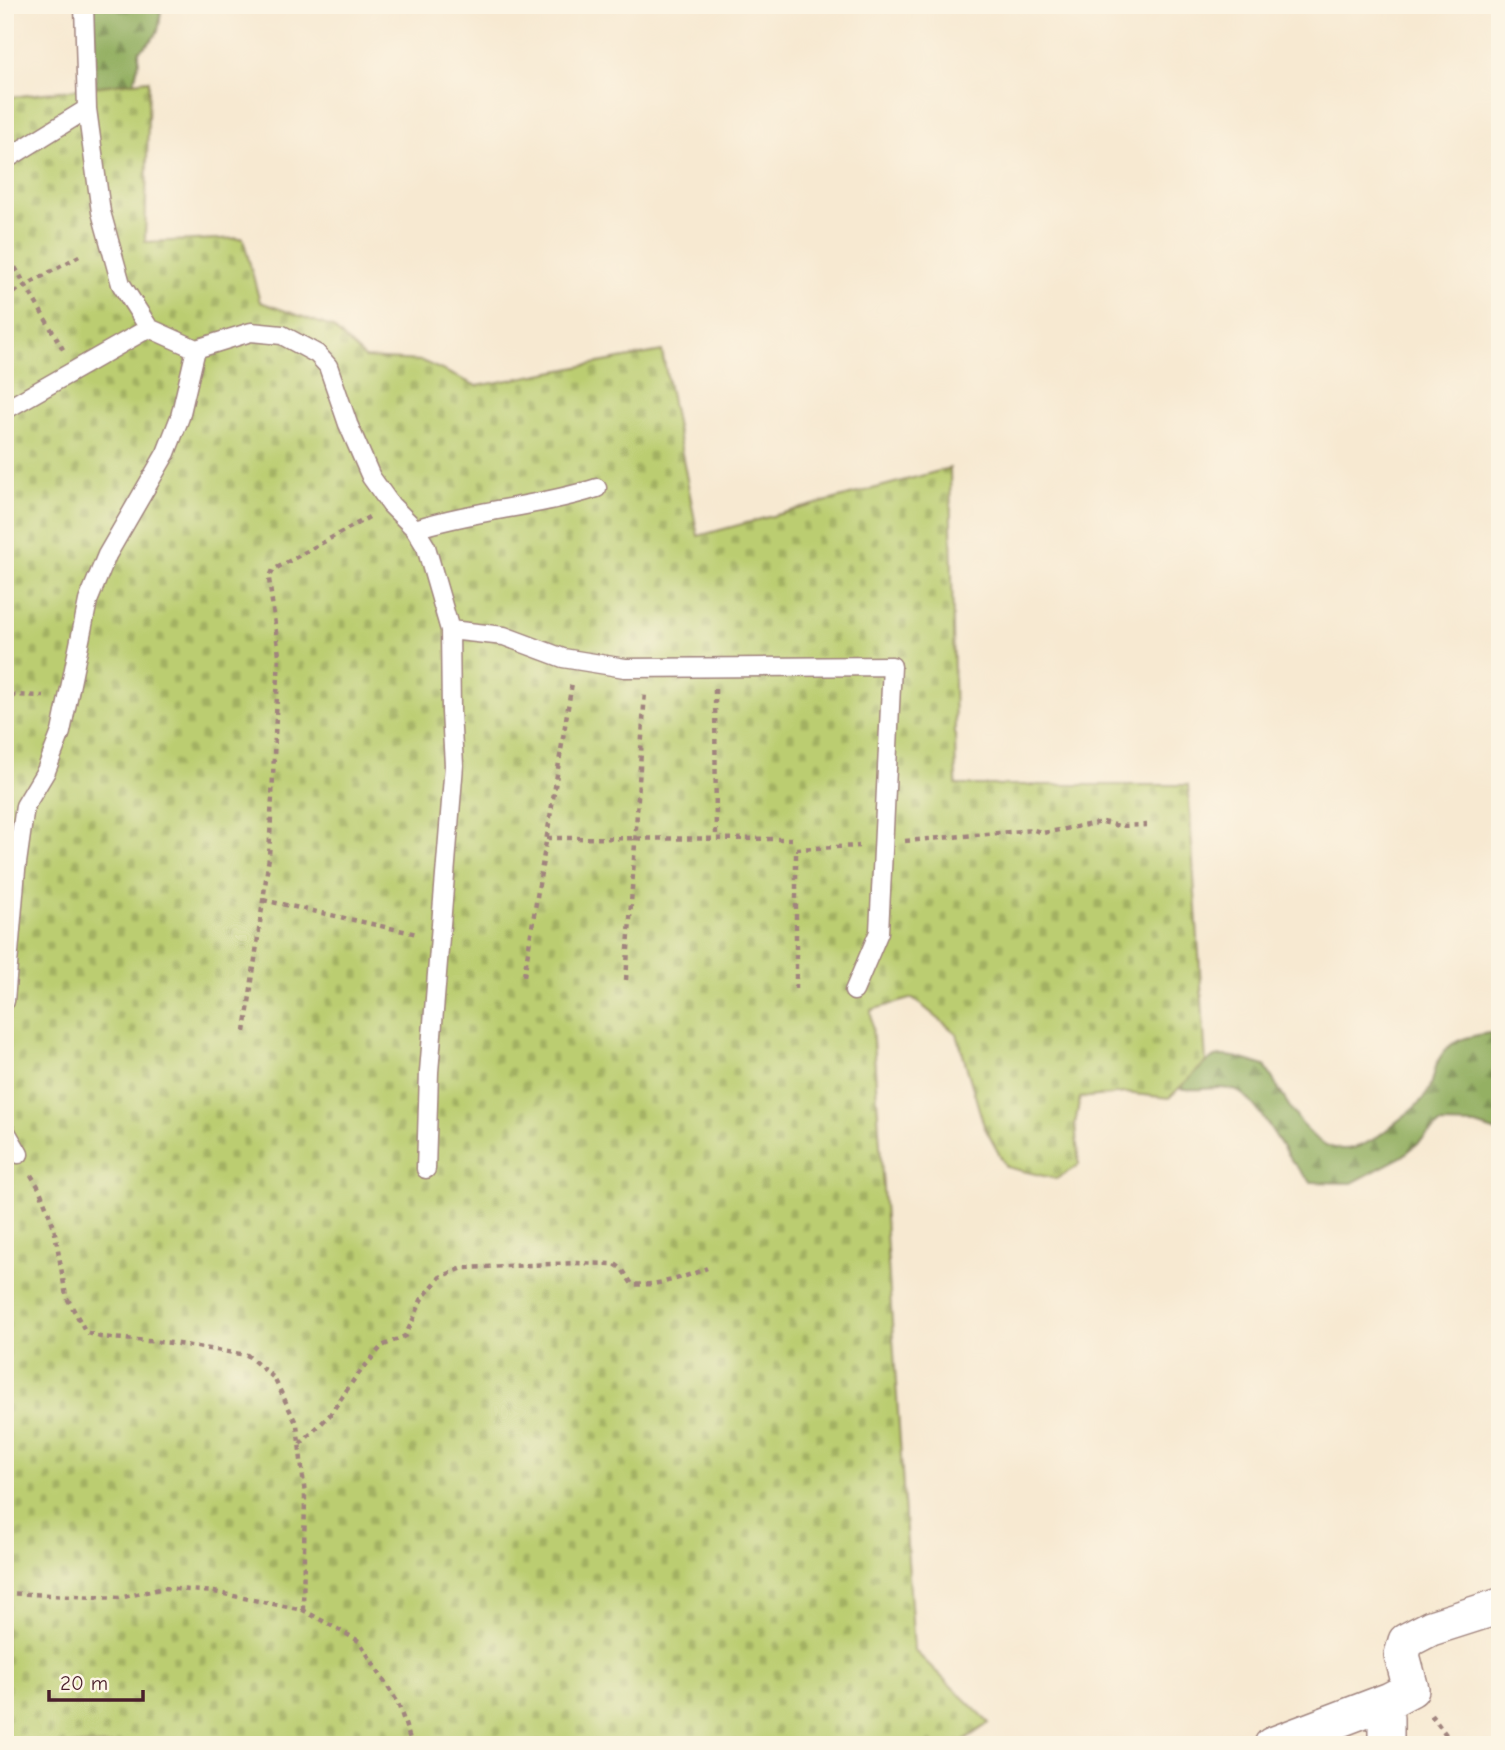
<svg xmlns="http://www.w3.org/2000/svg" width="1505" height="1750" font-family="'Comic Neue',sans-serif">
	<defs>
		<pattern id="forest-firs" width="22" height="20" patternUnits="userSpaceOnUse" patternTransform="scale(1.75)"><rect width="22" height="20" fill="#94b063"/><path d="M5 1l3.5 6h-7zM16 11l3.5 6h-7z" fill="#7b8f52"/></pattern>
		<pattern id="cemetery-stones" width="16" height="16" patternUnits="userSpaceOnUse" patternTransform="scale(1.75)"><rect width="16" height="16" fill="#bbcd71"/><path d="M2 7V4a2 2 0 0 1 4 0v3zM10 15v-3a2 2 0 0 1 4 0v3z" fill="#a2b062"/></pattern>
	</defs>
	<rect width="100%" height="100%" fill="#fcf5e5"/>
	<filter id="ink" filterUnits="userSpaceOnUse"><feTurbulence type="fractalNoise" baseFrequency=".0143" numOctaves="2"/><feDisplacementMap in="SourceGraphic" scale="14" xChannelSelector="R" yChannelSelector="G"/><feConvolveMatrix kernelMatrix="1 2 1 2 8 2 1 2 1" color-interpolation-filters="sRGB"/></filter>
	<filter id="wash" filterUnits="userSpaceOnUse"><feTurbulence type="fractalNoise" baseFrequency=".00686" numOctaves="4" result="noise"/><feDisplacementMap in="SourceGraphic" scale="28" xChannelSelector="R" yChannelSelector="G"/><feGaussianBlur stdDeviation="1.57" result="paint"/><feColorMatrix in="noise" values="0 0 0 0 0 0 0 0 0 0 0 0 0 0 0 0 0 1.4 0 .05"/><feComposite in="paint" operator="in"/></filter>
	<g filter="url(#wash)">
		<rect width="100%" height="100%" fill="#f7e9d1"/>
		<path fill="url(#forest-firs)" stroke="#6f6847" stroke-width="2" d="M 93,5 L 161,5 C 160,30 160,35 139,51 L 139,61 L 134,82 L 96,87 Z
			M 1489,1033 L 1500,1035 L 1500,1133 L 1476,1125 L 1440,1124 L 1403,1156 L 1352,1183 L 1311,1182 C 1303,1174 1295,1166 1289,1157 C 1277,1139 1257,1103 1239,1092 C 1221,1083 1198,1093 1179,1088 C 1217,1050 1214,1050 1265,1066 C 1297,1117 1323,1185 1390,1127 C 1403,1116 1421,1105 1429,1090 C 1434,1080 1434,1068 1439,1059 C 1449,1039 1470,1036 1489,1033 Z"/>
		<path fill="url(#cemetery-stones)" stroke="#82764e" stroke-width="2" d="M 149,80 L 145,242 L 243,238 L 260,302 L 332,327 L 365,358 L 422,361 L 477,386 L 662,351 L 698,536 L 950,468 L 956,785 L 1188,785 L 1206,1062 L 1169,1098 L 1125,1093 L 1080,1098 L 1075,1124 L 1079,1165 L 1056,1179 L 1006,1167 L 984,1126 L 957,1034 L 913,998 L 871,1010 L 914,1650 L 989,1723 L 957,1745 L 5,1745 L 5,98 Z"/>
	</g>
	<g filter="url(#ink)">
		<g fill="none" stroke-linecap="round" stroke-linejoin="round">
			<g stroke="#a0847e" stroke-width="21">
				<path id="lane" d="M 5,160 L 87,109
					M 196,349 L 251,332 L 282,335 L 317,354 L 328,366 L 348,424 L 371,477 L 391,505 L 415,529 C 474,510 538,507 597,488
					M 5,410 L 149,328
					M 415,529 L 426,547 L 450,630 L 451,712 L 454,765 L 429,1072 L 426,1169
					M 450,630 L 504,636 L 563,658 L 625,668 L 892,666 L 879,932 L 854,991
					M 5,1001 L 16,870 L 25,806 L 46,771 L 61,732 L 88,601 L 107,555 L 166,453 L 180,417 L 196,349 L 149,328 L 121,284 L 101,212 L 87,109 L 84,5
					M 5,1130 L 19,1154"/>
			</g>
			<g stroke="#a0847e" stroke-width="38">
				<path id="street" d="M 1386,1718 L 1386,1745
					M 1272,1745 L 1390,1700 L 1411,1689 L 1402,1655 L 1406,1641 L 1431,1628 L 1500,1606"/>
			</g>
			<path stroke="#a0847e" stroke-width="4.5" stroke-dasharray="5 5" stroke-linecap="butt" d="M 5,250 L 64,351
				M 5,297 L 81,255
				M 715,689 L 716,839
				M 5,705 L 14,695 L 44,696
				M 547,838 L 796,839
				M 905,841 L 1034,830 L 1043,833 L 1103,822 L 1119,826 L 1147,825
				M 263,900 L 417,934
				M 524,976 L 572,683
				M 626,980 L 645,691
				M 796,989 L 796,849 L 859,846
				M 245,1032 L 269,857 L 279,655 L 269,579 L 273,570 L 369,517
				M 31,1175 L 39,1188 L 54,1227 L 66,1296 L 86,1332 L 100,1337 L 172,1343 L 247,1355 L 274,1378 L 297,1425 L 305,1495 L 303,1610
				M 300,1444 L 329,1416 L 355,1378 L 382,1346 L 405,1336 L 415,1316 L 421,1300 L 440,1277 L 463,1268 L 575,1263 L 615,1264 L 622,1269 L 632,1284 C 653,1287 687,1277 707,1268
				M 5,1593 L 119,1598 L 164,1588 L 214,1592 L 303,1610 L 359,1641 L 398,1703 L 412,1745
				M 1431,1715 L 1454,1745"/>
			<use href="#lane" stroke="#fff" stroke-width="18"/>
			<use href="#street" stroke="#fff" stroke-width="35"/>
		</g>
	</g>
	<rect width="1505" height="1750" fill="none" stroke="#fcf5e5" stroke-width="28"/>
	<path d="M49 1690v10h94v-10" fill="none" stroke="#4a1f2b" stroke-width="3.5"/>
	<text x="60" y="1690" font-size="21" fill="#4a1f2b" stroke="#fcf5e5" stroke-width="5" paint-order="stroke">20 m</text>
</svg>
